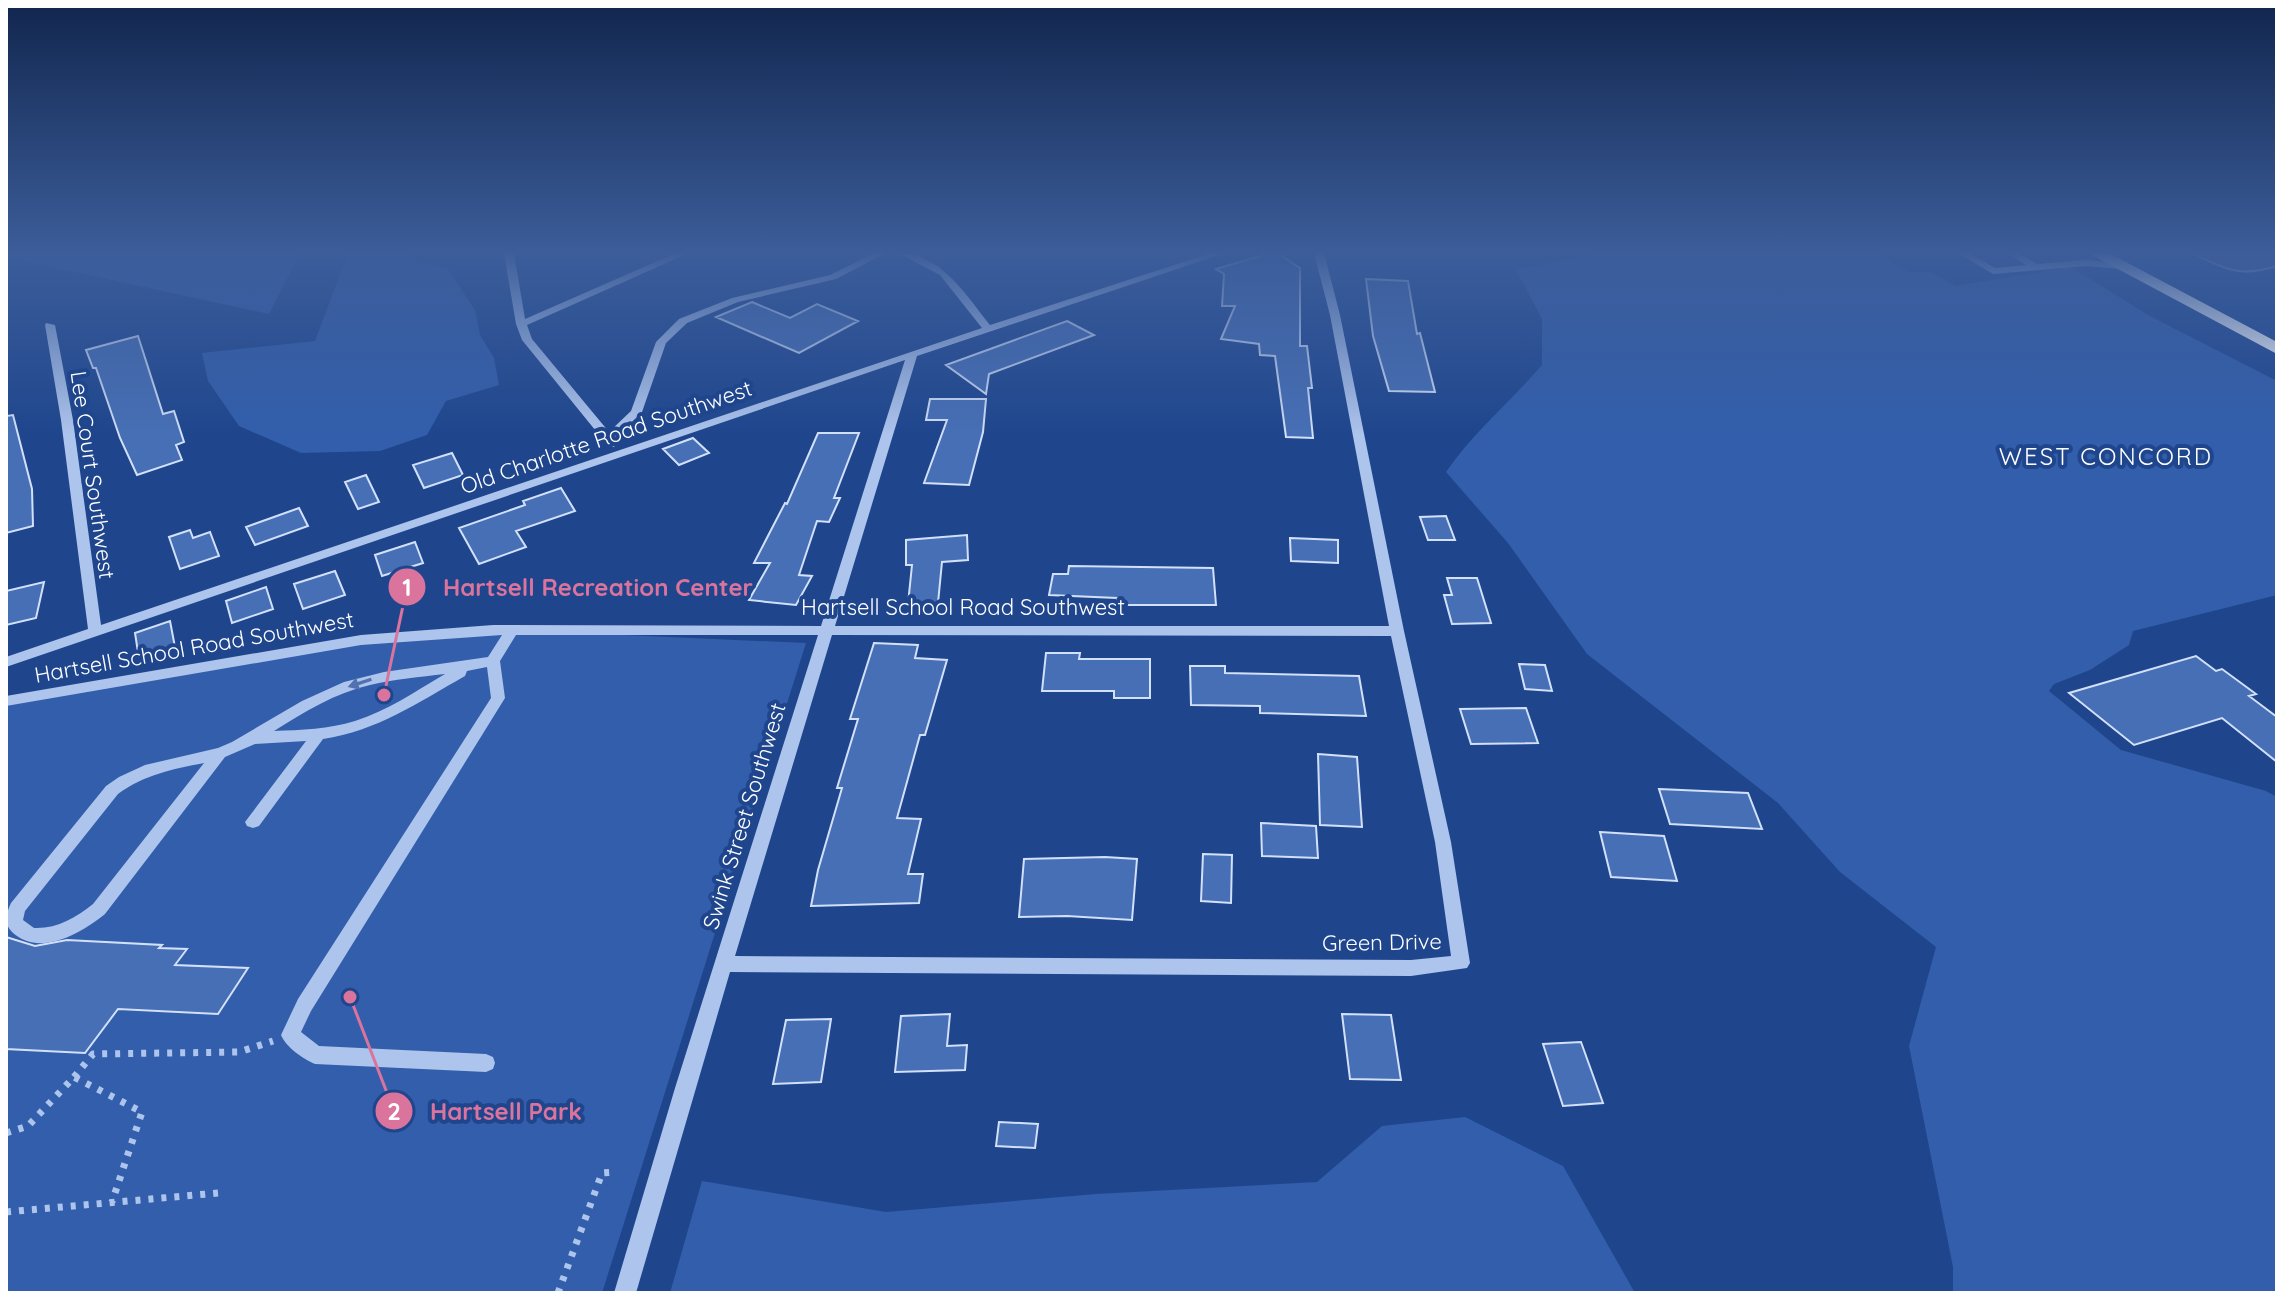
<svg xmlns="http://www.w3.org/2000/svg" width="2283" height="1299" font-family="Quicksand,sans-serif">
	<rect width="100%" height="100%" fill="#1f468d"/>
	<path fill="#325eab" d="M 6,253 L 300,253 L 269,314 L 6,257 Z
		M 348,253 L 412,253 L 416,263 L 447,268 L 475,310 L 480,335 L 494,358 L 499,385 L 446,401 L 427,435 L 380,451 L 301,453 L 239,426 L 208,381 L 202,353 L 315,341 Z
		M 1599,253 L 1876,253 L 1909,272 L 1931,272 L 1956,286 L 2071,267 L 2148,315 L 2277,381 L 2277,595 L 2133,631 L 2129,645 L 2090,670 L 2054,684 L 2049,691 L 2121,750 L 2266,791 L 2277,797 L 2277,1293 L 1953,1293 L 1953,1267 L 1909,1046 L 1936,947 L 1840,872 L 1778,803 L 1587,654 L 1508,543 L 1446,472 C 1473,432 1510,402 1542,365 L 1542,319 L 1516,270 Z
		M 512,630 L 806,643 L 602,1293 L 6,1293 L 6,701 L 361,640 Z
		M 1465,1117 L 1563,1166 L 1635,1293 L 670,1293 L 702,1181 L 886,1212 L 1096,1194 L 1317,1182 L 1382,1126 Z"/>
	<path fill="#3c588c" stroke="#a0beee" stroke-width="2" d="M 2191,253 L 2277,253 L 2277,266 C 2238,278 2227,269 2191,253 Z"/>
	<path fill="#476fb5" stroke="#d2e0f9" stroke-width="2" d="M 1270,253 L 1277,253 L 1300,268 L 1300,346 L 1307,346 L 1312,388 L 1308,388 L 1313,438 L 1286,437 L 1275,356 L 1260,355 L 1259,344 L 1221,339 L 1235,306 L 1222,306 L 1224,274 L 1216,269 Z
		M 1366,279 L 1408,281 L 1417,334 L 1420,333 L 1435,392 L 1389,391 L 1373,336 Z
		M 752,302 L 790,318 L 817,304 L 858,321 L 799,353 L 716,317 Z
		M 1067,321 L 1094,335 L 989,374 L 986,394 L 946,365 Z
		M 138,336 L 163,414 L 174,411 L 184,442 L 176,445 L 182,460 L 137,475 L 120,438 L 96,368 L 93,368 L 86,350 Z
		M 930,399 L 986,399 L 983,432 L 969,485 L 924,483 L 947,420 L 926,420 Z
		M 13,415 L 32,489 L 33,526 L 6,533 L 6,416 Z
		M 818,433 L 859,433 L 834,498 L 840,498 L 829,522 L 817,521 L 799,575 L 812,576 L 796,605 L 749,600 L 770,563 L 754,563 L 785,503 L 787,504 Z
		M 693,438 L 709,453 L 679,465 L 663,449 Z
		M 452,453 L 463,475 L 424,488 L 413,465 Z
		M 366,475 L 379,502 L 358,509 L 345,482 Z
		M 561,488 L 575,511 L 516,531 L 526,547 L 479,564 L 459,528 L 525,505 L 523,501 Z
		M 299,508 L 308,526 L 255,545 L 246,527 Z
		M 1446,516 L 1455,540 L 1428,540 L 1420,517 Z
		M 190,530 L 193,538 L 210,532 L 219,556 L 180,569 L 169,537 Z
		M 967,535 L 968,560 L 942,562 L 938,603 L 908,604 L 912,565 L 906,565 L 906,540 Z
		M 1290,538 L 1338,540 L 1338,563 L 1291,561 Z
		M 415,542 L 423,563 L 382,576 L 375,555 Z
		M 1069,566 L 1213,568 L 1216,605 L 1117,605 L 1117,598 L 1049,595 L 1053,574 L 1068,574 Z
		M 335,571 L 345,595 L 303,609 L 294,584 Z
		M 1447,578 L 1477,578 L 1491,623 L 1452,624 L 1444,595 L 1452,595 Z
		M 44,582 L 36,618 L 6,625 L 6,591 Z
		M 266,587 L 273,609 L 232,623 L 226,601 Z
		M 170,621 L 175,647 L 139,659 L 135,633 Z
		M 874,643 L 918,645 L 915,658 L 947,660 L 925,735 L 920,735 L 897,818 L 921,819 L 908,874 L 923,874 L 919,903 L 811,906 L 818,870 L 842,788 L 837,788 L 858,719 L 850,719 Z
		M 1046,653 L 1080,653 L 1079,659 L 1150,659 L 1150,698 L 1114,698 L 1114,691 L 1042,691 Z
		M 2196,656 L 2216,671 L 2222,669 L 2256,694 L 2249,696 L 2277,717 L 2277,762 L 2222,718 L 2134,745 L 2069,693 Z
		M 1519,664 L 1545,665 L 1552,691 L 1525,689 Z
		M 1190,666 L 1225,666 L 1225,673 L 1359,676 L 1366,716 L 1260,713 L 1260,706 L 1191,705 Z
		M 1526,708 L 1538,743 L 1471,744 L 1460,709 Z
		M 1318,754 L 1357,757 L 1362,827 L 1320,825 Z
		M 1659,789 L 1748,793 L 1762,829 L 1670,824 Z
		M 1261,823 L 1316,826 L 1318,858 L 1262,856 Z
		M 1600,832 L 1664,836 L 1677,881 L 1611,877 Z
		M 1203,854 L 1232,855 L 1231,903 L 1201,901 Z
		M 1105,857 L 1137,859 L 1132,920 L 1067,916 L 1019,917 L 1024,859 Z
		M 6,937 L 35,946 L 67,940 L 162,945 L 159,948 L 187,949 L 175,965 L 248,968 L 218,1014 L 118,1009 L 85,1053 L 6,1049 Z
		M 950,1014 L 947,1046 L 967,1045 L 965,1070 L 895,1072 L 901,1016 Z
		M 1342,1014 L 1391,1015 L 1401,1080 L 1350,1079 Z
		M 831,1019 L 821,1082 L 773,1084 L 786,1020 Z
		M 1581,1042 L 1603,1103 L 1563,1106 L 1543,1044 Z
		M 999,1122 L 1038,1124 L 1035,1148 L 996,1146 Z"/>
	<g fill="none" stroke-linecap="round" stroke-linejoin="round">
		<path stroke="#adc4ec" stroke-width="7" stroke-dasharray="5 8" stroke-linecap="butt" d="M 74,1077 L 93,1054 L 239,1052 L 273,1041
			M 6,1133 L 28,1126 L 74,1077 L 142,1112 L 112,1202
			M 6,1212 L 218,1193
			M 558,1293 L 602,1173 L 615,1172"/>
		<path fill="#adc4ec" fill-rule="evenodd" d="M 504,253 L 514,253 L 525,319 L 676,253 L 689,253 L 527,325 L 532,339 L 609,432 L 631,411 L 656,342 L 679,319 L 732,298 L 830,275 L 874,253 L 886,253 L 836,279 L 738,302 L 687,323 L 666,343 L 642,412 L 615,439 L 619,444 L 613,447 L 604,441 L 522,340 L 516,324 Z
			M 898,253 C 941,253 966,295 990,325 L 1211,253 L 1225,253 L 917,356 L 835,626 L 1389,626 L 1330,315 L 1314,253 L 1324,253 L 1340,315 L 1404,631 L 1451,842 L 1470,963 L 1467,968 L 1411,976 L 730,972 L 636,1293 L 614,1293 L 675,1088 L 818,635 L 516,635 L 500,661 L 505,698 L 311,1011 L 301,1032 L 319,1046 L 486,1054 L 493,1057 L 495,1063 L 493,1069 L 486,1072 L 315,1064 C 303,1059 286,1047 281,1035 L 298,999 L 491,698 L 487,667 L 467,671 L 465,676 C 419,702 377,731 323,739 L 259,826 L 253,828 L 247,826 L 245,822 L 306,741 L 255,744 L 225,757 L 105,914 C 82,933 39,958 12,932 C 3,923 6,914 11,903 L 106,786 L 119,777 L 145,765 L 218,748 L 232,742 L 302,701 L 344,682 L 384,672 L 488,657 L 502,635 L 361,645 L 6,706 L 6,696 L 361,635 L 493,625 L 821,626 L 905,360 L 6,667 L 6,657 L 88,629 L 61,420 L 45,325 L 46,323 L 55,325 L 73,420 L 101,625 L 982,328 L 940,275 ZM 832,635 L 1391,636 L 1435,842 L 1451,956 L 1411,960 L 735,956 ZM 445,674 C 416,691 387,711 355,721 C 329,729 301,730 274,731 C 304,712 335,693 370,685 C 394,679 420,677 445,674 ZM 204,763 L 93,904 C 75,918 57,929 34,928 L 23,920 L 25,911 L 118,794 C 144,775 172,769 204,763 Z
			M 1958,253 L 1969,253 L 1995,268 L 2026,265 L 2007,253 L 2018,253 L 2037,264 L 2087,260 L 2121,263 L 2126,266 L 2121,269 L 2087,266 L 1993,274 Z"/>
		<path fill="#fff" fill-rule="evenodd" d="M 2088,253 L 2109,253 L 2277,342 L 2277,354 Z"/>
	</g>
	<defs><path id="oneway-solid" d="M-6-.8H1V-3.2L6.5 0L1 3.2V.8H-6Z" transform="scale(2)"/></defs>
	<use fill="#5172ae" href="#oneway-solid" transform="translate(360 683) rotate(162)"/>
	<linearGradient id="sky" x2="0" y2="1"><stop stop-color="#11264e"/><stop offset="0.58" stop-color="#3c5d9a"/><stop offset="1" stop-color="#3c5d9a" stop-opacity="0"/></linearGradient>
	<rect width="2283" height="435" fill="url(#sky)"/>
	<g text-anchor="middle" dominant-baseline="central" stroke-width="8" stroke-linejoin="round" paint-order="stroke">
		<g font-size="22" fill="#fff" stroke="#1f468d">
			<text transform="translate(606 437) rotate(-19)">Old Charlotte Road Southwest</text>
			<text transform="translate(93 475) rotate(82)">Lee Court Southwest</text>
			<text x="963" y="607">Hartsell School Road Southwest</text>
			<text transform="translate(194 647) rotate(-10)">Hartsell School Road Southwest</text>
			<text transform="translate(744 816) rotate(-73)">Swink Street Southwest</text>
			<text transform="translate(1382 942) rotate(-1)">Green Drive</text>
		</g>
		<g font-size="24" letter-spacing="2" fill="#fff" stroke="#1f468d">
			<text x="2106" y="456">WEST CONCORD</text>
		</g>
	</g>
	<path fill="none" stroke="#da749d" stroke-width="3" d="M384 695L407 587M350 997L394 1111"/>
	<g fill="#da749d" stroke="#1f468d" stroke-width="3">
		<circle cx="384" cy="695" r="8"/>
		<circle cx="350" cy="997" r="8"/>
		<circle cx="407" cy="587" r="20"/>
		<circle cx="394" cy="1111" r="20"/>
	</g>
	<g font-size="24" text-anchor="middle" font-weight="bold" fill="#fff">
		<text x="407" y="596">1</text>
		<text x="394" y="1120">2</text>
	</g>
	<g font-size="24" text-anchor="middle" font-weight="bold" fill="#da749d" stroke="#1f468d" stroke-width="8" stroke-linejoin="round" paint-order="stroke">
		<text x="598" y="596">Hartsell Recreation Center</text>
		<text x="506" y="1120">Hartsell Park</text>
	</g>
	<rect width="2283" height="1299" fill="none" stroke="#ffffff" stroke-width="16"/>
</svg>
